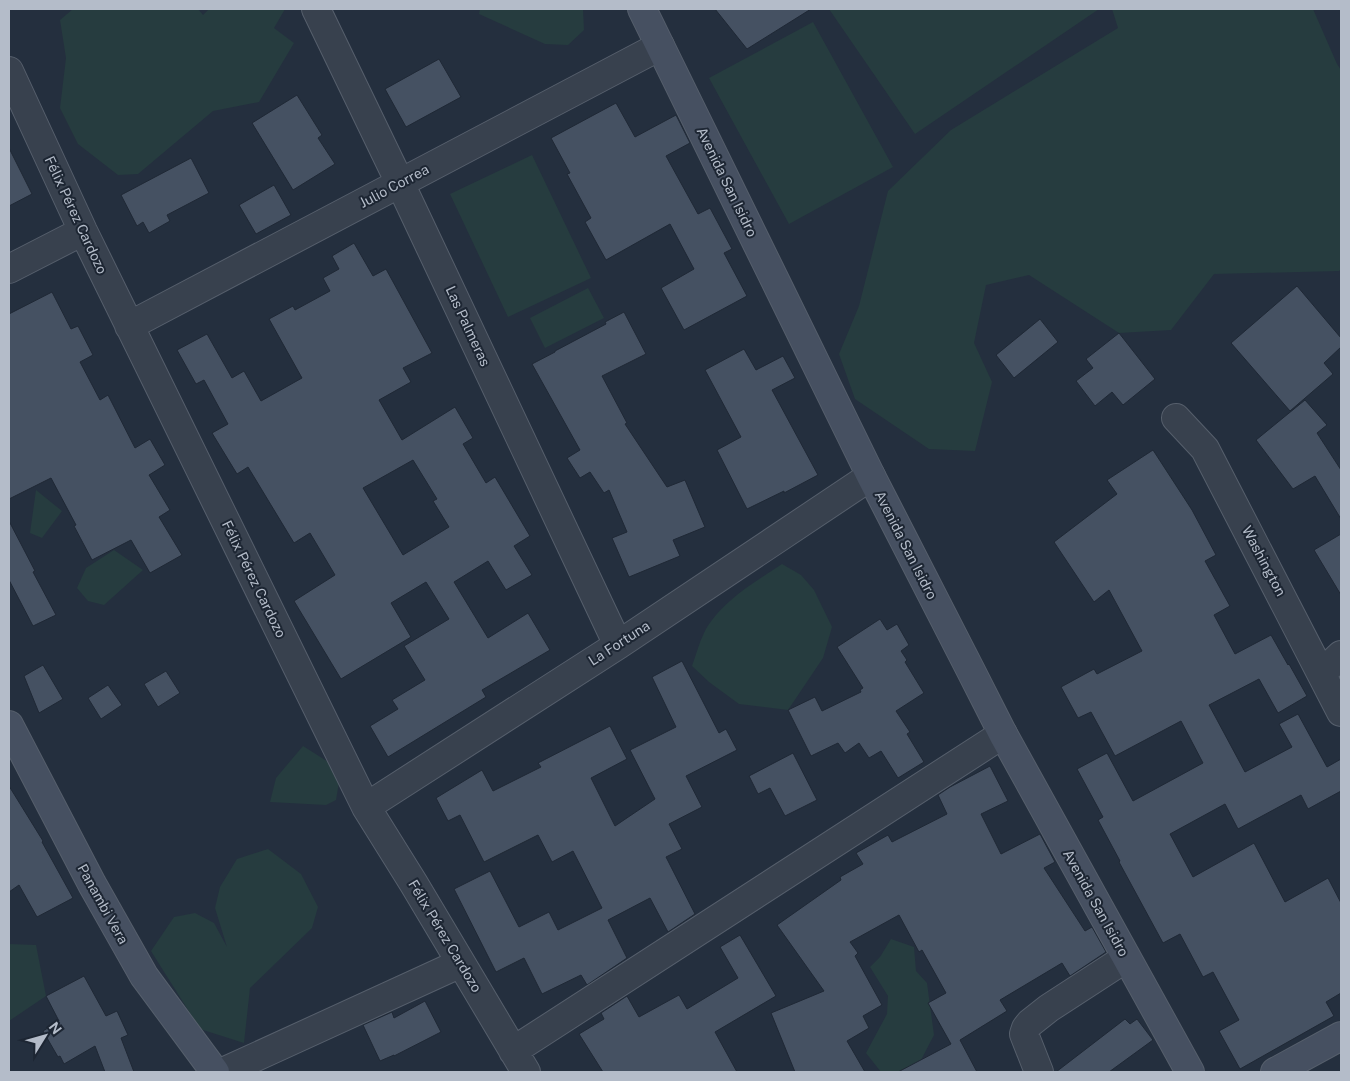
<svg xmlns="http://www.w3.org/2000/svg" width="1350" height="1081" font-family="'Public Sans',sans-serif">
	<rect width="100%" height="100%" fill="#242f3e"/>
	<path fill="#263c3f" d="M 73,9 L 198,9 L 203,15 L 209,9 L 285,9 L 274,28 L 294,43 L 259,102 L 213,111 L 138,174 L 118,175 L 78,144 L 60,108 L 66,58 L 60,20 Z
		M 480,9 L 583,9 L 584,30 L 568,45 L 545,44 L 479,14 Z
		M 829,9 L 1099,9 L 915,134 Z
		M 1112,9 L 1313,9 L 1337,64 L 1341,70 L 1341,269 L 1339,271 L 1214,274 L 1171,330 L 1119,333 L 1029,275 L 986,285 L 974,343 L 992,382 L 975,451 L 929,449 L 855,399 L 839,354 L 859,306 L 888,191 L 951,130 L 1118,28 Z
		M 813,22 L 893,167 L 789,224 L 709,78 Z
		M 532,155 L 591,278 L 508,317 L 450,194 Z
		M 588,288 L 604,318 L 545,348 L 530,318 Z
		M 36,490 L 62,511 L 42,538 L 30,533 Z
		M 114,550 L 143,570 L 104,605 L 88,601 L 77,588 L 86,568 Z
		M 782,564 L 801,575 L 814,590 L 832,627 L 823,658 L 788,710 L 739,704 L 709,682 L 692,666 C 696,655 699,643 704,633 C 719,603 755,582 782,564 Z
		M 303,746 L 341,770 L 336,800 L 326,805 L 270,802 L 276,778 Z
		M 268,849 L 301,874 L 318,907 L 312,928 L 250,988 L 244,1043 L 200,1029 L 151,951 L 174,917 L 195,913 L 214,923 L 227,947 L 215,908 L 220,887 L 237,859 Z
		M 891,939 L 914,947 L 916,971 L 927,983 L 934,1035 L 921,1060 L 924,1072 L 881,1072 L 866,1053 L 887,1014 L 888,996 L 870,967 L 880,957 Z
		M 9,944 L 36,945 L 46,996 L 9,1021 Z"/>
	<path fill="#455162" stroke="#1f2835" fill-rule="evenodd" d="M 715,9 L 811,9 L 747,49 Z
		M 439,59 L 461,97 L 406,127 L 385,89 Z
		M 297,95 L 322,135 L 318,138 L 335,164 L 293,190 L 252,123 Z
		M 616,103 L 635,137 L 676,115 L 690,143 L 666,156 L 698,214 L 710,208 L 732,249 L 724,253 L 747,296 L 684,330 L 661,288 L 694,269 L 670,224 L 606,260 L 585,222 L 591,218 L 567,174 L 570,173 L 551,138 Z
		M 9,148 L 32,194 L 9,206 Z
		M 191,158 L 209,193 L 167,215 L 170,221 L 149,233 L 143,222 L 137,226 L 121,195 Z
		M 274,185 L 291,215 L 256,234 L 239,205 Z
		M 354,243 L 373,276 L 386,269 L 432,353 L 403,368 L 411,382 L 379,400 L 402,440 L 455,407 L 473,438 L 463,444 L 486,483 L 495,477 L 530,536 L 514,546 L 532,575 L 506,590 L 488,561 L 454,582 L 488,638 L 528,613 L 550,650 L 482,690 L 486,697 L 388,757 L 370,726 L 398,709 L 392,700 L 425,680 L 404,646 L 449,619 L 426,582 L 391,603 L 411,637 L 341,679 L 294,601 L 335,575 L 310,533 L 294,543 L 248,467 L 237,474 L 212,433 L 228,424 L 204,380 L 196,384 L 177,350 L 207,334 L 232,378 L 244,371 L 261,401 L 302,378 L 269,319 L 293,306 L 295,310 L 330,291 L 323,278 L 339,269 L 332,256 ZM 413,460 L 437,499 L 433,501 L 449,527 L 403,555 L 363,488 Z
		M 1297,286 L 1341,338 L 1341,347 L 1324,363 L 1333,374 L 1290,411 L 1231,343 Z
		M 52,292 L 71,329 L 78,326 L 93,355 L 80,362 L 100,400 L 108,395 L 135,448 L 150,439 L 165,465 L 149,475 L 170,510 L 159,517 L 182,555 L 150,573 L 131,540 L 92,560 L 74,526 L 76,525 L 51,478 L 9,499 L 9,314 Z
		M 624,312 L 646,354 L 602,376 L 627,423 L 625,424 L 667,487 L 685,480 L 705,527 L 673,540 L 680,556 L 629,577 L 612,538 L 627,532 L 609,490 L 604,493 L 590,472 L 580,478 L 567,458 L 580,450 L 532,364 L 555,352 L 555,351 L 606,324 L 605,322 Z
		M 1040,319 L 1058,342 L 1014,378 L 996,355 Z
		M 1119,333 L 1155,379 L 1123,405 L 1112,392 L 1095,406 L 1076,381 L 1093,368 L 1086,359 Z
		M 744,349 L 756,370 L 783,356 L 795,378 L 772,390 L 818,475 L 784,493 L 784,491 L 747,509 L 717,450 L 741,437 L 705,370 Z
		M 1305,400 L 1327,425 L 1317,433 L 1341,470 L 1341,519 L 1315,476 L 1293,489 L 1256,440 Z
		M 1153,450 L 1192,510 L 1216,555 L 1205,561 L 1230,606 L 1214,615 L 1235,654 L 1271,635 L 1288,665 L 1289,664 L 1307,696 L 1278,713 L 1259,679 L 1209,705 L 1245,772 L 1292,747 L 1279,724 L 1298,714 L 1327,767 L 1341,759 L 1341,791 L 1308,809 L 1301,795 L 1238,829 L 1225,804 L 1170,834 L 1193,877 L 1254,843 L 1285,902 L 1328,878 L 1341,903 L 1341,993 L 1326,1002 L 1334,1016 L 1240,1069 L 1219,1031 L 1239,1020 L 1213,972 L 1203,977 L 1180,934 L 1163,943 L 1119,862 L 1120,861 L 1098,820 L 1103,817 L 1077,769 L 1107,753 L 1133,801 L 1203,763 L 1181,721 L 1115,756 L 1091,712 L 1078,718 L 1061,687 L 1094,669 L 1097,674 L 1142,651 L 1109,590 L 1094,602 L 1054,542 L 1117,494 L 1107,480 Z
		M 9,521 L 35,571 L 33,572 L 56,615 L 33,626 L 9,580 Z
		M 1341,534 L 1341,595 L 1314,550 Z
		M 880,619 L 887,630 L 897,624 L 909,645 L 901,651 L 907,660 L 905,662 L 924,693 L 896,711 L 910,732 L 907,734 L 924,762 L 898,778 L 881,751 L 869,758 L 859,743 L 845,753 L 838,743 L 811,756 L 788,710 L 815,697 L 822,711 L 861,692 L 860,690 L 863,688 L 837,647 Z
		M 682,661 L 719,733 L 726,729 L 737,750 L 686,776 L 702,807 L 669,824 L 682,849 L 666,857 L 695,914 L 668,932 L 650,898 L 608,920 L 627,958 L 587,985 L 581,975 L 542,994 L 524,958 L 496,972 L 454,889 L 490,871 L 519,927 L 549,912 L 558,930 L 602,908 L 573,851 L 552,862 L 538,835 L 484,862 L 460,815 L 448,821 L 436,798 L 482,770 L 493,791 L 541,767 L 538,763 L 610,726 L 627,759 L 591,778 L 615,826 L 655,799 L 630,750 L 676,727 L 652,677 Z
		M 43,665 L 63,699 L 39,713 L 24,676 Z
		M 166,671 L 180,693 L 158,707 L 144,684 Z
		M 108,685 L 122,705 L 101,719 L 88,698 Z
		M 793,753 L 817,800 L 785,816 L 770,788 L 758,794 L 749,776 Z
		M 990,766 L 1008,801 L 981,814 L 1001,854 L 1040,834 L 1055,862 L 1044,868 L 1085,931 L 1092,927 L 1106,952 L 1070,976 L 1062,963 L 1000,1000 L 1007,1011 L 960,1040 L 977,1072 L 898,1072 L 951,1044 L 928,1003 L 946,993 L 922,950 L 919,952 L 899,915 L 850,942 L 858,953 L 855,956 L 882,1005 L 863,1016 L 869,1028 L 847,1041 L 865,1072 L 795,1072 L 771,1013 L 824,991 L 777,925 L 841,880 L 840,877 L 863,864 L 856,853 L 888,835 L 892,842 L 947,814 L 938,795 L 950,787 Z
		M 9,786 L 43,841 L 42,842 L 73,898 L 37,917 L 19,885 L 9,892 Z
		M 740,935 L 776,996 L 715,1032 L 737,1072 L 603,1072 L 579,1034 L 604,1019 L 601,1013 L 627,996 L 639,1017 L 679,995 L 687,1009 L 738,978 L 720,947 Z
		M 84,976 L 106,1016 L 117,1011 L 128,1035 L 121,1038 L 134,1072 L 105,1072 L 95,1046 L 64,1064 L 60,1056 L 58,1057 L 43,1031 L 59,1021 L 46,996 Z
		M 425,1001 L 441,1032 L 394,1056 L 394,1055 L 380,1061 L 363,1025 L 392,1012 L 394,1018 Z
		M 1125,1019 L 1130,1024 L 1137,1019 L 1153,1040 L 1109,1072 L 1056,1072 Z"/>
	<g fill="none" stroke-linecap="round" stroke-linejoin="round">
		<g stroke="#565f6c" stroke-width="30">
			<path id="street" d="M 316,9 L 400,183 L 618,645
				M 9,71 L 83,231 L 366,807 L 414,884 L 526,1072
				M 9,269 L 83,231
				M 129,326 L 660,46
				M 1176,418 L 1205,449 L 1341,712
				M 1322,673 L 1341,655
				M 366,807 L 618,645 L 871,476
				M 513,1051 L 1003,734
				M 223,1072 L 461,963
				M 1039,1072 L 1024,1034 L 1026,1028 L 1030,1023 L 1049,1008 L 1126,958"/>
		</g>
		<g stroke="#565f6c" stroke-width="30">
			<path id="secondary" d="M 642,9 L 871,476 L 971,671 L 1003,734 L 1190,1072
				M 9,725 L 92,884 L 144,976 L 215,1072
				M 1275,1072 L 1341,1036"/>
		</g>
		<use href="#street" stroke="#38414e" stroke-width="28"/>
		<use href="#secondary" stroke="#465061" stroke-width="28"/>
	</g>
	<g text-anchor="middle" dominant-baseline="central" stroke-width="4" stroke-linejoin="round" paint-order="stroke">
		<g font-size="14" fill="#b4bcc9" stroke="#1d2633">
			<text transform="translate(727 182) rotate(64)">Avenida San Isidro</text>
			<text transform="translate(394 186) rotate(-28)">Julio Correa</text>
			<text transform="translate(76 215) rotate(65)">Félix Pérez Cardozo</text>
			<text transform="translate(468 326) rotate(65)">Las Palmeras</text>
			<text transform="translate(906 545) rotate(63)">Avenida San Isidro</text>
			<text transform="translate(1264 561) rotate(62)">Washington</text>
			<text transform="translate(254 579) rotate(64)">Félix Pérez Cardozo</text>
			<text transform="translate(619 643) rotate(-33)">La Fortuna</text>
			<text transform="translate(1096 903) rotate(61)">Avenida San Isidro</text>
			<text transform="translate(103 904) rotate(61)">Panambi Vera</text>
			<text transform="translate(445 936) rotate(59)">Félix Pérez Cardozo</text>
		</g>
	</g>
	<rect width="1350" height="1081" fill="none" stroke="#b4bcc9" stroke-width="20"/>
	<g transform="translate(45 1036) rotate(53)" stroke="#1d2633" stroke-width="4" paint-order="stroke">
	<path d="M0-4L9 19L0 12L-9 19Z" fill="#b4bcc9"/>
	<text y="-8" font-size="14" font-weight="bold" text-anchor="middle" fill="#b4bcc9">N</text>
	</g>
</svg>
